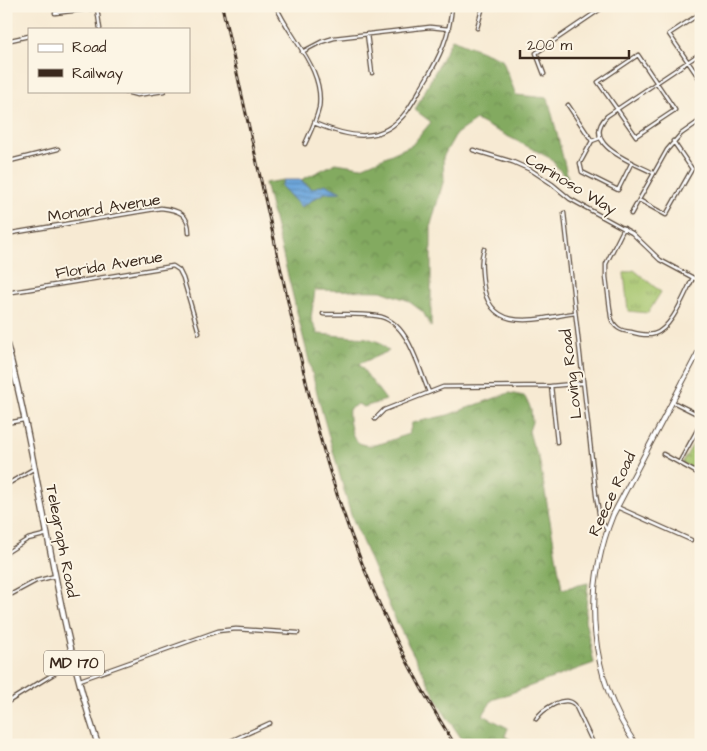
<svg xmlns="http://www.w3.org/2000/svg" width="707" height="751" font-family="'Architects Daughter',sans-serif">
	<defs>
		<pattern id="grass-tufts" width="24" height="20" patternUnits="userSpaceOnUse" patternTransform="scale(1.25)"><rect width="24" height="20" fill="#a4c46c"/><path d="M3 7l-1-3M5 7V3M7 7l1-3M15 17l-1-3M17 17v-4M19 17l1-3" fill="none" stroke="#879f58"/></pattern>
		<pattern id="forest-crowns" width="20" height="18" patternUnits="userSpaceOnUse" patternTransform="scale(1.25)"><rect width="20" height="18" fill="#83aa60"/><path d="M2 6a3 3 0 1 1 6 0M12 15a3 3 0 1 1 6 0" fill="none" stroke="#6c8b4f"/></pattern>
		<pattern id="park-dots" width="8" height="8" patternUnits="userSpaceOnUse" patternTransform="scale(1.25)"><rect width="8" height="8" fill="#a4c46c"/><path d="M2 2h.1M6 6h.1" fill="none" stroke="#879f58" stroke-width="1.8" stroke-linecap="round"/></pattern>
		<pattern id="water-rules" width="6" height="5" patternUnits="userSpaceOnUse" patternTransform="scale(1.25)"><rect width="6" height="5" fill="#6ca6dc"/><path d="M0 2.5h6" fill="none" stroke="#5a87b2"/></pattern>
	</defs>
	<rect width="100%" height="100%" fill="#fcf5e5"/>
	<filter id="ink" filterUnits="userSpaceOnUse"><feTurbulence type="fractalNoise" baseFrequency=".02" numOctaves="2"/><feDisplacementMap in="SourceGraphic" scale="10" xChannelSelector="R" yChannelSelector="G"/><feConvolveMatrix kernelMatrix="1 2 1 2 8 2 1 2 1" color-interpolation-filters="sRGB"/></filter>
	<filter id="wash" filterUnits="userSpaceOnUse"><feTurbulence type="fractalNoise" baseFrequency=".0096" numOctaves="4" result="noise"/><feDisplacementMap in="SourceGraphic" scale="20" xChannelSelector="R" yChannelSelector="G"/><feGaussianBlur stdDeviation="1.12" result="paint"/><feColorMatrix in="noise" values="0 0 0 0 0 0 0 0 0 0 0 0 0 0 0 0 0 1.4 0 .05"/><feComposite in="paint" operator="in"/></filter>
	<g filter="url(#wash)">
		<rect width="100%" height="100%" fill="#f7ead3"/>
		<path fill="url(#grass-tufts)" stroke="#707745" d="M 634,270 L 661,292 L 648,313 L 628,311 L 624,273 Z"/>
		<path fill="url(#forest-crowns)" stroke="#5f6a3f" d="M 452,39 L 502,59 L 516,95 L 548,98 L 569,182 L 550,158 L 476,120 L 456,134 L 443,157 L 444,179 L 431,224 L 431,327 L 423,312 L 407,300 L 381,291 L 315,290 L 311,318 L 318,334 L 367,338 L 379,342 L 389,351 L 359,364 L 386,400 L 364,407 L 358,404 L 349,409 C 348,417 350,425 352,433 C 360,458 393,438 409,434 L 412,423 L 448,415 L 509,393 L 524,396 L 528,402 L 531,410 L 532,422 L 529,431 L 533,446 L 539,458 L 562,589 L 588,583 L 585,620 L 594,663 L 492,700 L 483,715 L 508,728 L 505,736 L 518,745 L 466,745 L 444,713 L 396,621 L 351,515 L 319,401 L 265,183 L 284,180 L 281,186 L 301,207 L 324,193 L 339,192 L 325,184 L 311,189 L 301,180 L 336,163 L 361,167 L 385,157 L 412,145 L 431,122 L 415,110 Z"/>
		<path fill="url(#park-dots)" stroke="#707745" d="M 701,430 L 701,473 L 682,463 Z"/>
		<path fill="url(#water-rules)" stroke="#54687d" d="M 284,180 L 301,180 L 311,189 L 325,184 L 341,192 L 324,193 L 301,207 L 281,186 Z"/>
	</g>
	<g filter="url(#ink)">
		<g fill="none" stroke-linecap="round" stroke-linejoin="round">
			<g stroke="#574739" stroke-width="5">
				<path id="street" d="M 276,6 C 290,39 325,69 319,108 C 316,121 310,133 305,144
					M 97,8 L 100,29
					M 55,13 L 97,8
					M 701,13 L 669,34 L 701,81
					M 477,28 L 483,6
					M 367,34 L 372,73
					M 6,41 L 29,36
					M 302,52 L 321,42 L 334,38 L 430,27 L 449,29
					M 638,55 L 675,110 L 636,136 L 598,82 Z
					M 544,74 L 536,53 L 605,6
					M 122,91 L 137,95 L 164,91
					M 568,105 L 592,141
					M 314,123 C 348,137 381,146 407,111 C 414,101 419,91 425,81 C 440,57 450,34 452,6
					M 600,138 L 592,141 L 580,163 L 582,172 L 618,190 L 632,162
					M 473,150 L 513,162 L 531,170 L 552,184 L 570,199 L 632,233 L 660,260 L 701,282
					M 6,162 L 58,149
					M 653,173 C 635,163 579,145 607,116 L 701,53
					M 639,200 L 666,215 L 692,169 L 673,141
					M 564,213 L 596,495 L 600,519 L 607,530
					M 631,214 L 667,150 L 681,134 L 701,120
					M 624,228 L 606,264 L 606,277 L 611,317 C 614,328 621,331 631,332 C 638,334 647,336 654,334 C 672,329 685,293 693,278
					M 6,234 L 161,208 C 179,210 189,214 189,233
					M 484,249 C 480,261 482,271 483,283 C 490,336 539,318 575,313
					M 6,293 L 173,266 L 179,270 L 183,278 L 199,333
					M 323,314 C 340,315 359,313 377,316 C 408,320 418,367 429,392
					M 551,386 L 557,442
					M 673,402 L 701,416
					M 375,419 L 384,410 L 443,387 L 551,386 L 583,383
					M 6,423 L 24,420
					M 663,454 L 701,475
					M 679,463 L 701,423
					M 6,485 L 35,468
					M 617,507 L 691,540
					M 6,553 L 28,539 L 48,534
					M 12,594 L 36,581 L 55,576
					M 80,680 L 218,631 L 236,629 L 298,633
					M 6,703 L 73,662
					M 536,719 C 543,709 565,694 575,705 L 594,745
					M 222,745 L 270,723
					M 626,745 L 633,740"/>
			</g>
			<g stroke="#574739" stroke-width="6">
				<path id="secondary" d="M 636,745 C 589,676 582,592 613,515 L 701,347"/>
			</g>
			<g stroke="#574739" stroke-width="7">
				<path id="primary" d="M 6,341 C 42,474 54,614 98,745"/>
			</g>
			<use href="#street" stroke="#fff" stroke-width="2.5"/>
			<use href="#secondary" stroke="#fff" stroke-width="4"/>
			<use href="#primary" stroke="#fff" stroke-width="4.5"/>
			<g stroke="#3b2a1e" stroke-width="3">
				<path id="rail" d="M 222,6 C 241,93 261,179 280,266 C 296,336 310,407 331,475 C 360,571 402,661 455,745"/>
			</g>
			<use href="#rail" stroke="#fcf5e5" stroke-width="1" stroke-dasharray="4" stroke-linecap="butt"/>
		</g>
	</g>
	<g text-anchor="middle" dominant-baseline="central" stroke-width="4" stroke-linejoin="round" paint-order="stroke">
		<rect fill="#fcf5e5" stroke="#75675a" stroke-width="1" x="44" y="650.5" width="60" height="25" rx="4"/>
		<g font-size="15" font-weight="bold" fill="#3b2a1e">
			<text x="74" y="663">MD 170</text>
		</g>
		<g font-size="16" fill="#3b2a1e" stroke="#fcf5e5">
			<text transform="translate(571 184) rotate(31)">Carinoso Way</text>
			<text transform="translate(104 208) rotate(-9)">Monard Avenue</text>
			<text transform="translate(109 265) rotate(-9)">Florida Avenue</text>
			<text transform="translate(571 374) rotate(-97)">Loving Road</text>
			<text transform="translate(612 494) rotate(-65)">Reece Road</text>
			<text transform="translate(62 541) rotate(79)">Telegraph Road</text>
		</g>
	</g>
	<rect width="707" height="751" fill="none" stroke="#fcf5e5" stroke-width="25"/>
	<rect x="28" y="28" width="162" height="65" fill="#fcf5e5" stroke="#afa495"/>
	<rect x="38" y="44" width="25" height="8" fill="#ffffff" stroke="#afa495"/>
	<text x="72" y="52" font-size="15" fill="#3b2a1e">Road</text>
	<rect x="38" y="69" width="25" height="8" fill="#3b2a1e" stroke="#afa495"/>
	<text x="72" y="78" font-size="15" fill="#3b2a1e">Railway</text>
	<path d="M520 50v8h109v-8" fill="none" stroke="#3b2a1e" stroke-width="2.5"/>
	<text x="527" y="50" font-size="15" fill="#3b2a1e" stroke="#fcf5e5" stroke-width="4" paint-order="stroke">200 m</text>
</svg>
